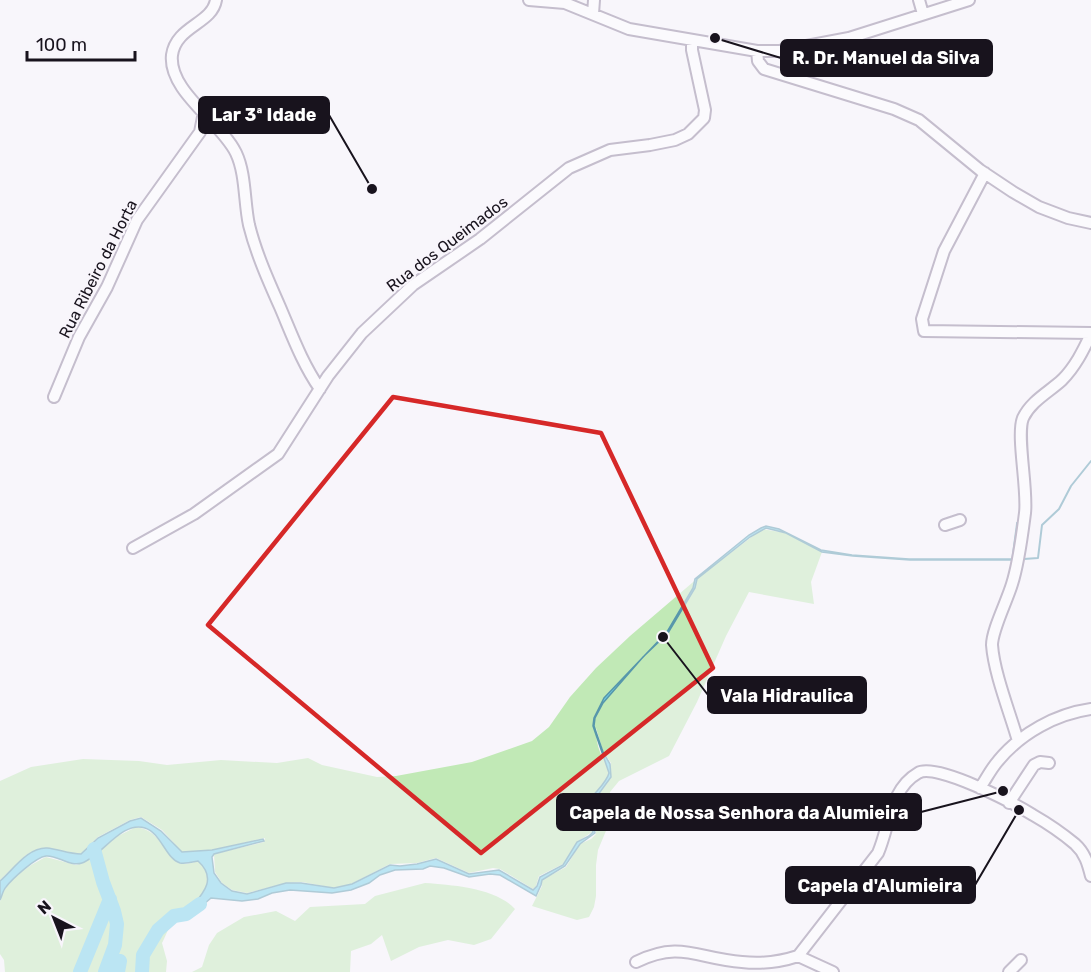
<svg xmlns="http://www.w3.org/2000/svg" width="1091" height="972" font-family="Rubik,sans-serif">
	<rect width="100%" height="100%" fill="#f8f5fb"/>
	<path fill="#c1e9b6" d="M 762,529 L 786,533 L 822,552 L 811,582 L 814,604 L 749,592 L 726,636 L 697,702 L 669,756 L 619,781 L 610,792 L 608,826 L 598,850 L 596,865 L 596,896 L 594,907 L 589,917 L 577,920 L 532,906 L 542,886 L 542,880 L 566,867 L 580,844 L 591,839 L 596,834 C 596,825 588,820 588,811 L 611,777 L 611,763 L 603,751 L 596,728 C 596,736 597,745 600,752 C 603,760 610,765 608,774 C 606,790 583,798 584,815 C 584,822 590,826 592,832 L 577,842 L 563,864 L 539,876 L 536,886 L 533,889 L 500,869 L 493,868 L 469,873 L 436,858 L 417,863 L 390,864 L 351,884 L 334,888 L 302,882 L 286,883 L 247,893 L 232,890 L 222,883 L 215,872 L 214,854 L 264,842 L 265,838 L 212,850 L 182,852 L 162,830 L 141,817 L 130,820 L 98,837 L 81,854 L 40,848 L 26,855 L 0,880 L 0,781 L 31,767 L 83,759 L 139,761 L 167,765 L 221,760 L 277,763 L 308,758 L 322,765 L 377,777 L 396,776 L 472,762 L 532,741 L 549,727 L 570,697 L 596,668 L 630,636 L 699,577 Z
		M 136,827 C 164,830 166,864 184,864 C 188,864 194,862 198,861 C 225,887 185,909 171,926 C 167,930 165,938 162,943 L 167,961 L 166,972 L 5,972 L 4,960 L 0,954 C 0,938 0,919 0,902 C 3,882 29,865 46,857 L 76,865 L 83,863 L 118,836 Z
		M 425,883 C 453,885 496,888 515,909 L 491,939 L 474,945 L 448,940 L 419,947 L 391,961 L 382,935 L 371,944 L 351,951 L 350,972 L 192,972 L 202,967 L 209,945 L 217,933 L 244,917 L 276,911 L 295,921 L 310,907 L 365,904 L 375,896 Z"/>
	<path fill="#72d0e8" stroke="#5797ab" stroke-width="1.5" d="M 1017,522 L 1013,560 L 910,560 L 853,556 L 822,552 L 786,533 L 766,528 L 750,537 L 697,579 L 695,588 L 668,633 L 643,657 L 603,703 L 595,718 L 594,726 L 603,752 L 610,764 L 611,777 L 587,810 C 586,820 594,824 595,833 L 580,844 L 565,866 L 542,880 L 541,885 L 536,896 L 500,875 L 490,874 L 469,877 L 444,868 L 430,866 L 423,869 L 395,870 L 380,875 L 369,883 L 351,890 L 332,893 L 290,890 L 272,893 L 258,899 L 242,901 L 211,898 L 203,905 L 186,914 C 199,897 220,881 198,861 C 193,862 186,864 180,863 C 166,859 161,833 145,828 C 122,820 101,857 82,863 C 69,867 58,855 46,856 C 36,857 12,879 6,887 C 3,890 2,896 0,900 L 0,881 C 13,870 28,847 47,848 C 58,849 69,854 81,854 L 98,838 L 130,821 L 141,818 L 161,831 L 182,852 L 212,850 L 263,839 L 264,841 L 214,854 L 212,857 L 214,873 L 221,883 L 232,891 L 247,894 L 286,883 L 301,883 L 334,888 L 352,884 L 390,865 L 400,866 L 417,864 L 436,859 L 469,874 L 499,870 L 533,890 L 537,886 L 540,877 L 563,865 L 577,842 L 589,836 L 593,832 C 591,826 585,822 585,815 C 584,798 605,788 609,773 L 593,726 L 594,718 L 604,698 L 667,632 L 693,588 L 695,579 L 749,535 L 761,528 L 766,526 L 779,529 L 821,550 L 852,555 L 909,559 L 1012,559 Z"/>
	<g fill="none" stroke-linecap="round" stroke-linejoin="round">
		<path stroke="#5797ab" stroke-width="2" d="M 1024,559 L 1038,558 L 1042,525 L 1059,509 L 1071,486 L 1091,461"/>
		<path stroke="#72d0e8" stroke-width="14" d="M 94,849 L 103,882 L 114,911 L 117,924 L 115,945 L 105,972
			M 80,972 L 110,899
			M 118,972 L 120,961
			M 142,972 L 143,955 L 158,930 L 174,916 L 186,914 L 200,904"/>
		<g stroke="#877a96" stroke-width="14">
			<path id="minor" d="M 216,0 C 212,24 176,26 172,55 C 168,91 221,122 236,153 C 246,174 244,202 249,225 C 256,253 268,280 280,307 C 292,335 302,363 320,389
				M 529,0 L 565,3 L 629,29 L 757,51 L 780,51 L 849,38 L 969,0
				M 919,0 L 923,14
				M 593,14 L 594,0
				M 757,51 L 758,61 L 764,69 L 894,109 L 919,120 L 980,170 L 1013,192 L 1039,207 L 1068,218 L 1091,223
				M 985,173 L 944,251 L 922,319 L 924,331 L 1091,333
				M 54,397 L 79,337 L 107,287 L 137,220 L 200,132 L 204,112
				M 945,525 L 960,520
				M 133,548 L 194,514 L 278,454 L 328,376 L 362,333 L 413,285 L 480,239 L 569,168 L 610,150 L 650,145 L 675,140 L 688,134 L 704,118 L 705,110 L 692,50 L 692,40
				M 1018,741 C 1010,713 994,673 992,645 C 992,630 1007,601 1012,584 C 1019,562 1022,536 1025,513 C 1028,489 1016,435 1023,418 C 1031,401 1049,392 1062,380 C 1075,367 1083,351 1091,334
				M 980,788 C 986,779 991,769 998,761 C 1021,733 1056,714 1091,709
				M 1009,803 L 1034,765 L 1040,762 L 1049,763
				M 798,956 L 878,853 C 890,825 890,789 918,773 C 936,762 1015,804 1033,815 C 1047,823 1063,834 1075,844 C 1085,853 1088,864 1091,876
				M 798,956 L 833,972
				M 636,962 C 681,940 698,959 742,962 C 760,964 780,962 798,956
				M 1009,972 L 1021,960"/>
		</g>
		<use href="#minor" stroke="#fff" stroke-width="10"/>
	</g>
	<path d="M0 0H1091V972H0ZM 393,397 L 601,433 L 713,668 L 481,853 L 208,625 Z" fill="#f8f5fb" fill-opacity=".55" fill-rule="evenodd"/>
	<path fill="none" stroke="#d62828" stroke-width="4.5" stroke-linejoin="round" d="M 393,397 L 601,433 L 713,668 L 481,853 L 208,625 Z"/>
	<g text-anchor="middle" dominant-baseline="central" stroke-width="4.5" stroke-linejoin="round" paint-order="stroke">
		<g font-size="16" fill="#18131d" stroke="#f8f5fb">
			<text transform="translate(447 244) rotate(-37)">Rua dos Queimados</text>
			<text transform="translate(98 269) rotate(-63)">Rua Ribeiro da Horta</text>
		</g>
	</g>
	<path fill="none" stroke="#18131d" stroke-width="2" d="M715 38L781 58M372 189L329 115M663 637L708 695M1003 791L921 812M1019 810L975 885"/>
	<g fill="#18131d" stroke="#f8f5fb" stroke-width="2">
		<circle cx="715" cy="38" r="6"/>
		<circle cx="372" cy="189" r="6"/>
		<circle cx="663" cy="637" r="6"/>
		<circle cx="1003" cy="791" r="6"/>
		<circle cx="1019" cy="810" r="6"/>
	</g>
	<g fill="#18131d" stroke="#18131d" stroke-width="2">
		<rect x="781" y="40" width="211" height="36" rx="6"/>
		<rect x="199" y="97" width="130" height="36" rx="6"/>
		<rect x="708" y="677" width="158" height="36" rx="6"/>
		<rect x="557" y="794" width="364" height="36" rx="6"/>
		<rect x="786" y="867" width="189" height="36" rx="6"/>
	</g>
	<g font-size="18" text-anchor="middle" font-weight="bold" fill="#fff">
		<text x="886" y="64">R. Dr. Manuel da Silva</text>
		<text x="264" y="121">Lar 3ª Idade</text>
		<text x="787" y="702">Vala Hidraulica</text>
		<text x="739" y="819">Capela de Nossa Senhora da Alumieira</text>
		<text x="880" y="892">Capela d'Alumieira</text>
	</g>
	<g transform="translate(54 918) rotate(318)" stroke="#f8f5fb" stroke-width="4.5" paint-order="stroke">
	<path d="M0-4.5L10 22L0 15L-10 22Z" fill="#18131d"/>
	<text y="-9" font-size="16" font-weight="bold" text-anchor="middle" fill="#18131d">N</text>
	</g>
	<path d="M27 51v9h108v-9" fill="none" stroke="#18131d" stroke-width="3"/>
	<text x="36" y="51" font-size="18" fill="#18131d" stroke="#f8f5fb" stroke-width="4.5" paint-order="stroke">100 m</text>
</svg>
